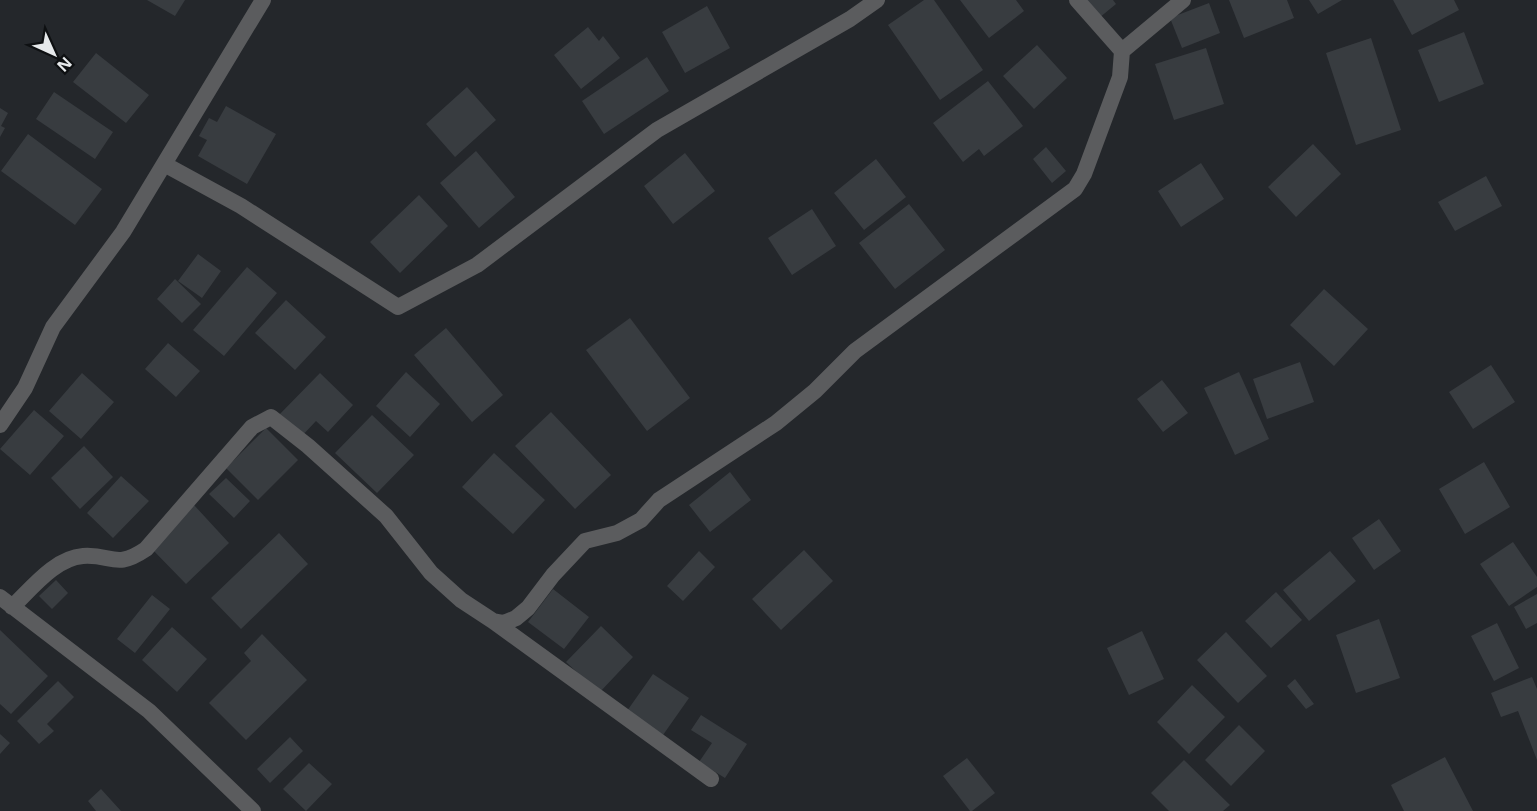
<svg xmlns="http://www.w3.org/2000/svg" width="1537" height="811" font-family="'Open Sans',sans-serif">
	<rect width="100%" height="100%" fill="#24272b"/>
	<path fill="#383c40" d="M 147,0 L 185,0 L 175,16 Z
		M 924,0 L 934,0 L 983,70 L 940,100 L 888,25 Z
		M 960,0 L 1016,0 L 1024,11 L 989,38 Z
		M 1084,0 L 1113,0 L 1116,4 L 1099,18 Z
		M 1229,0 L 1287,0 L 1294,18 L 1244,38 Z
		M 1309,0 L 1342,0 L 1318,14 Z
		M 1393,0 L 1454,0 L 1459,10 L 1412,35 Z
		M 1209,3 L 1220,33 L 1182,48 L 1170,18 Z
		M 707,6 L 730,48 L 685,73 L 662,32 Z
		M 588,27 L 599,41 L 603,36 L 620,58 L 581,89 L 554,55 Z
		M 1464,32 L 1484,84 L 1439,102 L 1418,50 Z
		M 1371,38 L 1401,130 L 1356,145 L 1326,53 Z
		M 1037,45 L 1067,78 L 1034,109 L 1003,76 Z
		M 1206,48 L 1224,104 L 1174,120 L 1155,64 Z
		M 96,53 L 149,95 L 126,123 L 73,82 Z
		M 647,57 L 669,91 L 604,134 L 582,101 Z
		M 988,81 L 1023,126 L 984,156 L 979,149 L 963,162 L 933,123 Z
		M 467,87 L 496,120 L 455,157 L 426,124 Z
		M 54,92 L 113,132 L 95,159 L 36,119 Z
		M 226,106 L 276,134 L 247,184 L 198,156 L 207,140 L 199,136 L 209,118 L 217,122 Z
		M 0,108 L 8,113 L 1,126 L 5,128 L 0,137 Z
		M 28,134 L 102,189 L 75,225 L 1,171 Z
		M 1313,144 L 1341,174 L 1296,217 L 1268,187 Z
		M 1046,147 L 1066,171 L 1052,183 L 1033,159 Z
		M 476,151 L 515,197 L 479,228 L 440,183 Z
		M 685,153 L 715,191 L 673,224 L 644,186 Z
		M 876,159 L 906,197 L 864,230 L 834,193 Z
		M 1201,163 L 1224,199 L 1181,227 L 1158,191 Z
		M 1486,176 L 1502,206 L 1455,231 L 1438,202 Z
		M 419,195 L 448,226 L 400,273 L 370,242 Z
		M 909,204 L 945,250 L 895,289 L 859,243 Z
		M 812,209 L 836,246 L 792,275 L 768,238 Z
		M 198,254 L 221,271 L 202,298 L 178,281 Z
		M 247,267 L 277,293 L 224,356 L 193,330 Z
		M 175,279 L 201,304 L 182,323 L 157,299 Z
		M 1324,289 L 1368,329 L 1334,366 L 1290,325 Z
		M 286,300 L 326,337 L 295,370 L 255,333 Z
		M 630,318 L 690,398 L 647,431 L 586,350 Z
		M 446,328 L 503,395 L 472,422 L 414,355 Z
		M 168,343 L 200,371 L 176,397 L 145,369 Z
		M 1300,362 L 1314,402 L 1267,419 L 1253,379 Z
		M 1491,365 L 1515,402 L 1473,429 L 1449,392 Z
		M 406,372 L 440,404 L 410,437 L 376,406 Z
		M 1239,372 L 1269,439 L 1235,455 L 1204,388 Z
		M 82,373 L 114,402 L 81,439 L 49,411 Z
		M 320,373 L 353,405 L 328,432 L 316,421 L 300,438 L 277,417 Z
		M 1162,380 L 1188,413 L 1163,432 L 1137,399 Z
		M 34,410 L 64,436 L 30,475 L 0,449 Z
		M 551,412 L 611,475 L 575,509 L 515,446 Z
		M 372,415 L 414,455 L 377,493 L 335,453 Z
		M 266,428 L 298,460 L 258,500 L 226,468 Z
		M 84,446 L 113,477 L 80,509 L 51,478 Z
		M 494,453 L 545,500 L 513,534 L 462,487 Z
		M 1484,462 L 1510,507 L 1465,534 L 1439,489 Z
		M 730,472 L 751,500 L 710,532 L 689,505 Z
		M 121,476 L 149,501 L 113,538 L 87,513 Z
		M 226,478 L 250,501 L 234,518 L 209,494 Z
		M 194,505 L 229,543 L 186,584 L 150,547 Z
		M 1379,519 L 1401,551 L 1374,570 L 1352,538 Z
		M 279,533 L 308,564 L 241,629 L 211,598 Z
		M 1513,542 L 1537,577 L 1537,587 L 1509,606 L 1480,564 Z
		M 804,550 L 833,581 L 781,630 L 752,599 Z
		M 699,551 L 715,567 L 683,601 L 667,586 Z
		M 1330,551 L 1356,581 L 1309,621 L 1283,590 Z
		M 56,580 L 68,593 L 52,609 L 39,596 Z
		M 553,589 L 589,617 L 564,649 L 528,622 Z
		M 1276,592 L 1302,620 L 1271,648 L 1245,621 Z
		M 1537,594 L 1537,623 L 1526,629 L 1514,607 Z
		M 152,595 L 170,609 L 135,653 L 117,639 Z
		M 1379,619 L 1400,678 L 1356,693 L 1336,635 Z
		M 1497,623 L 1519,668 L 1494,681 L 1471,636 Z
		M 601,626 L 633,657 L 599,693 L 566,662 Z
		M 172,627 L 207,659 L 177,692 L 142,660 Z
		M 0,630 L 48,676 L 11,714 L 0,704 Z
		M 1142,631 L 1164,679 L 1129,695 L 1107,648 Z
		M 1226,632 L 1267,676 L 1238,703 L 1197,660 Z
		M 262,634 L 307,680 L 246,740 L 209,703 L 251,661 L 244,653 Z
		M 653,674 L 689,698 L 663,735 L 627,711 Z
		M 1532,677 L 1537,689 L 1537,760 L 1518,711 L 1501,717 L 1491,693 Z
		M 1295,679 L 1314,704 L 1306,709 L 1287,686 Z
		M 58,681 L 74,697 L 47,724 L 54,731 L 39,744 L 17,721 Z
		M 1192,685 L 1225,717 L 1189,754 L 1157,722 Z
		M 701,715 L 747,744 L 725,778 L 699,762 L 712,743 L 691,730 Z
		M 1239,725 L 1265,751 L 1231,786 L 1205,760 Z
		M 0,734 L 10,743 L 0,754 Z
		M 290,737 L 303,751 L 270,783 L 257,769 Z
		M 1445,757 L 1473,811 L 1404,811 L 1391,785 Z
		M 967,758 L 995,793 L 972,811 L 970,811 L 943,776 Z
		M 1184,760 L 1230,805 L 1223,811 L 1169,811 L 1151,793 Z
		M 309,763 L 332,784 L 306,811 L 283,789 Z
		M 101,789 L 121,811 L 96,811 L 88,801 Z"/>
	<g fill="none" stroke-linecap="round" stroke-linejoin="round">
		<path stroke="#5b5c5e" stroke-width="16" d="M 1122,51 L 1183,0
			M 164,164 L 241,206 L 398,307 L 477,265 L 657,130 L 850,19 L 877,0
			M 0,425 L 25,388 L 53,327 L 123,232 L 263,0
			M 0,597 L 149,711 L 253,811
			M 12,607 C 32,588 55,558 83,556 C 113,554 115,570 146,549 L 252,427 L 271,417 L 308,446 L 386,516 L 431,573 L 461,600 L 493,621 L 504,623 L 516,618 L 528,608 L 553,575 L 585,541 L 617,533 L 641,520 L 659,500 L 776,423 L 815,391 L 855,351 L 1075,189 L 1084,174 L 1120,77 L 1122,51 L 1077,0
			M 493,621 L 711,779"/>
	</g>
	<g transform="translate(54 54) rotate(135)" stroke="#0e1012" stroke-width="4.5" paint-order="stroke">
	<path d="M0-4.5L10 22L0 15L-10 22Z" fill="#e6e9eb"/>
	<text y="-9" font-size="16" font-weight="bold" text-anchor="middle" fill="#e6e9eb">N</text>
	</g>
</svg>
